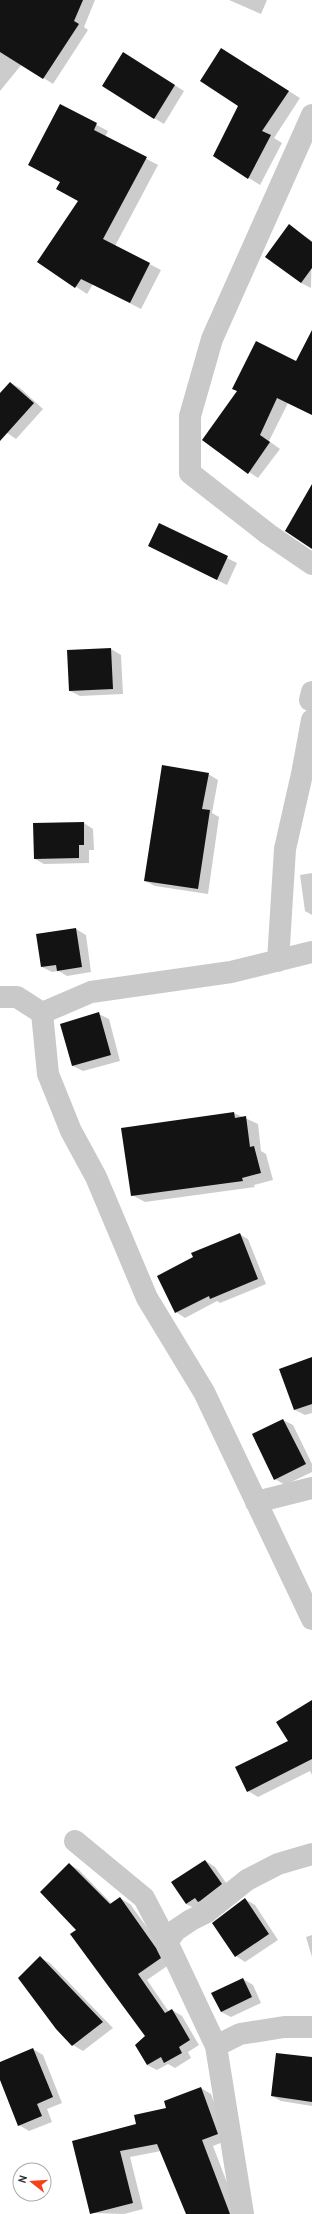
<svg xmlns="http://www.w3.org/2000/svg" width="312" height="2214" font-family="'PT Sans',sans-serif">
	<rect width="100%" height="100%" fill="#fff"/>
	<path fill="#0003" d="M 0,0 L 95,0 L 84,27 L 88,30 L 53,84 L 22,64 L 0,91 Z
		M 229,0 L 267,0 L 261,14 Z
		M 233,56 L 300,98 L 274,138 L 282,143 L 260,185 L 214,156 L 240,106 Z
		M 133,59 L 184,91 L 164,124 L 154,118 Z
		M 60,105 L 108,131 L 105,137 L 158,165 L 115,246 L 161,270 L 141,309 L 93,284 L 87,294 L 39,262 L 79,201 L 61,182 Z
		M 289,226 L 312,241 L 311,288 L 301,283 Z
		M 312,335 L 312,415 L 288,403 L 269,441 L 280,449 L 258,478 L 204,441 L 296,362 Z
		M 10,383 L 20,388 L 43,409 L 16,439 L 0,428 L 0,395 Z
		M 159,524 L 237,563 L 227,585 L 149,546 Z
		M 111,649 L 121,655 L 123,694 L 80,696 L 70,691 Z
		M 208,774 L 218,780 L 212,813 L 219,817 L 208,894 L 155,886 L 145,881 Z
		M 84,823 L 93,829 L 94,850 L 89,850 L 89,863 L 44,864 L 35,859 Z
		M 312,873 L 312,915 L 305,911 L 300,875 Z
		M 76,929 L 86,935 L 91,972 L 67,976 L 59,971 L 52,972 L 42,967 Z
		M 99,1014 L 109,1019 L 120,1061 L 83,1071 L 73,1066 Z
		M 234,1113 L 258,1124 L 261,1151 L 266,1154 L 273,1180 L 254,1185 L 255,1187 L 145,1202 L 132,1195 Z
		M 239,1234 L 248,1239 L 266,1284 L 220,1303 L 217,1301 L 185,1318 L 176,1312 Z
		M 312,1358 L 312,1413 L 305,1415 L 295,1410 Z
		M 283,1420 L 293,1425 L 312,1464 L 312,1472 L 285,1485 L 275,1479 Z
		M 312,1701 L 312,1775 L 310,1771 L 258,1797 L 248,1791 L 237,1768 L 290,1742 Z
		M 206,1861 L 215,1867 L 231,1890 L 196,1909 L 186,1904 Z
		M 69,1864 L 79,1870 L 112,1904 L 120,1898 L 130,1904 L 162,1948 L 170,1964 L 147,1980 L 169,2012 L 172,2010 L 182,2016 L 199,2045 L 188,2052 L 191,2058 L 175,2068 L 168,2064 L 157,2070 L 147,2065 L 147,2036 L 77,1930 Z
		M 245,1899 L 255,1905 L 278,1940 L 245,1962 L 236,1956 Z
		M 312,1935 L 312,1957 L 306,1937 Z
		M 40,1958 L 50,1963 L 113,2028 L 83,2051 L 73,2045 Z
		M 243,1979 L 253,1985 L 261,2003 L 231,2017 L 221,2012 Z
		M 33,2049 L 43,2055 L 62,2103 L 47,2109 L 52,2122 L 29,2131 L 19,2125 L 0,2077 L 0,2063 Z
		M 312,2058 L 312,2106 L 281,2101 L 272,2096 Z
		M 201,2088 L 211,2094 L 228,2140 L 213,2146 L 239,2214 L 190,2214 L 161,2151 L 130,2157 L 143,2209 L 124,2214 L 91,2213 L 73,2141 L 137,2125 L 168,2109 Z"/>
	<path fill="#131313" d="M 0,0 L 83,0 L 74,21 L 79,24 L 43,79 L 0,52 Z
		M 221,48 L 289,91 L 262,131 L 271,135 L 248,179 L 213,156 L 238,106 L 200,81 Z
		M 123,52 L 175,85 L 154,119 L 102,86 Z
		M 60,104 L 97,123 L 94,130 L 147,157 L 103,239 L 150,263 L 130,303 L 81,279 L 75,288 L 37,262 L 78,201 L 56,189 L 60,182 L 28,165 Z
		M 289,224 L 312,242 L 312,268 L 301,283 L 265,257 Z
		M 312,330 L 312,415 L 277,398 L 260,435 L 270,442 L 248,474 L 202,440 L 237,391 L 232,389 L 256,341 L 296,361 Z
		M 10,382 L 34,403 L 0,441 L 0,393 Z
		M 312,484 L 312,549 L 285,531 Z
		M 159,523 L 228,556 L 217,580 L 148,546 Z
		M 111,648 L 113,689 L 69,691 L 67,650 Z
		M 162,765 L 209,773 L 202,809 L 210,810 L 198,889 L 144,881 Z
		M 84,822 L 84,845 L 79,845 L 79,858 L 34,859 L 33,823 Z
		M 76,928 L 82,967 L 57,971 L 56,965 L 41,967 L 36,934 Z
		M 99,1012 L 111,1055 L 72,1066 L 60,1024 Z
		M 234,1112 L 235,1118 L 246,1116 L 250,1147 L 254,1146 L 261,1173 L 242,1178 L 243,1181 L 131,1196 L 121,1128 Z
		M 240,1233 L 258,1279 L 210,1299 L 209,1296 L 175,1313 L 157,1276 L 193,1257 L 191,1253 Z
		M 312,1357 L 312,1404 L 294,1410 L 279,1369 Z
		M 283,1419 L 306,1464 L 274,1480 L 252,1434 Z
		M 312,1700 L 312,1759 L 247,1792 L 235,1767 L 288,1741 L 276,1722 Z
		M 205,1860 L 222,1884 L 200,1901 L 198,1902 L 195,1898 L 186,1904 L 171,1882 Z
		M 69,1863 L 110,1904 L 120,1897 L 156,1948 L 161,1958 L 138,1974 L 165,2013 L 172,2009 L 190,2040 L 179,2047 L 182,2053 L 164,2063 L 161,2057 L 147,2065 L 135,2045 L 145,2036 L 70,1934 L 76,1930 L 40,1892 Z
		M 245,1898 L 269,1934 L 235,1957 L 212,1923 Z
		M 40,1956 L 103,2022 L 72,2046 L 56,2029 L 18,1978 Z
		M 243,1978 L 252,1997 L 221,2012 L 211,1993 Z
		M 33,2048 L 53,2097 L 37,2104 L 42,2116 L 18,2126 L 0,2080 L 0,2062 Z
		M 276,2053 L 312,2057 L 312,2102 L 271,2096 Z
		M 201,2087 L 218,2134 L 202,2140 L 230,2214 L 186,2214 L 157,2144 L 120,2151 L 133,2203 L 90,2214 L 72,2141 L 136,2124 L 134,2115 L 166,2108 L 164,2101 Z"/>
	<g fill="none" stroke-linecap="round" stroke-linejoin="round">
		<path stroke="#c9c9c9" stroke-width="22" d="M 312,115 L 212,339 L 190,416 L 190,473 L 268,534 L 312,564
			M 310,700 L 312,692
			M 278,961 L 285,849 L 302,774 L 312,720
			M 0,997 L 17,997 L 42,1013 L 48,1074 L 71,1131 L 96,1177 L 147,1298 L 204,1392 L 312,1619
			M 42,1013 L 91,992 L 231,972 L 312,952
			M 256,1502 L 312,1488
			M 75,1841 L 144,1898 L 167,1942
			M 216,2046 L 240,2034 L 284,2027 L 312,2027
			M 243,2214 L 216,2046 L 167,1942 L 176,1930 L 191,1920 L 207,1912 L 247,1880 L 278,1864 L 312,1854"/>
	</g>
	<g transform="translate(32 2182) rotate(287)"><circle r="19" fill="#ffffff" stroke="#ababab"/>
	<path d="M0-3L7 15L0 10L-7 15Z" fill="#f6411b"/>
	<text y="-6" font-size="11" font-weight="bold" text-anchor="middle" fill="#2c2c2c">N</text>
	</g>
</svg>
